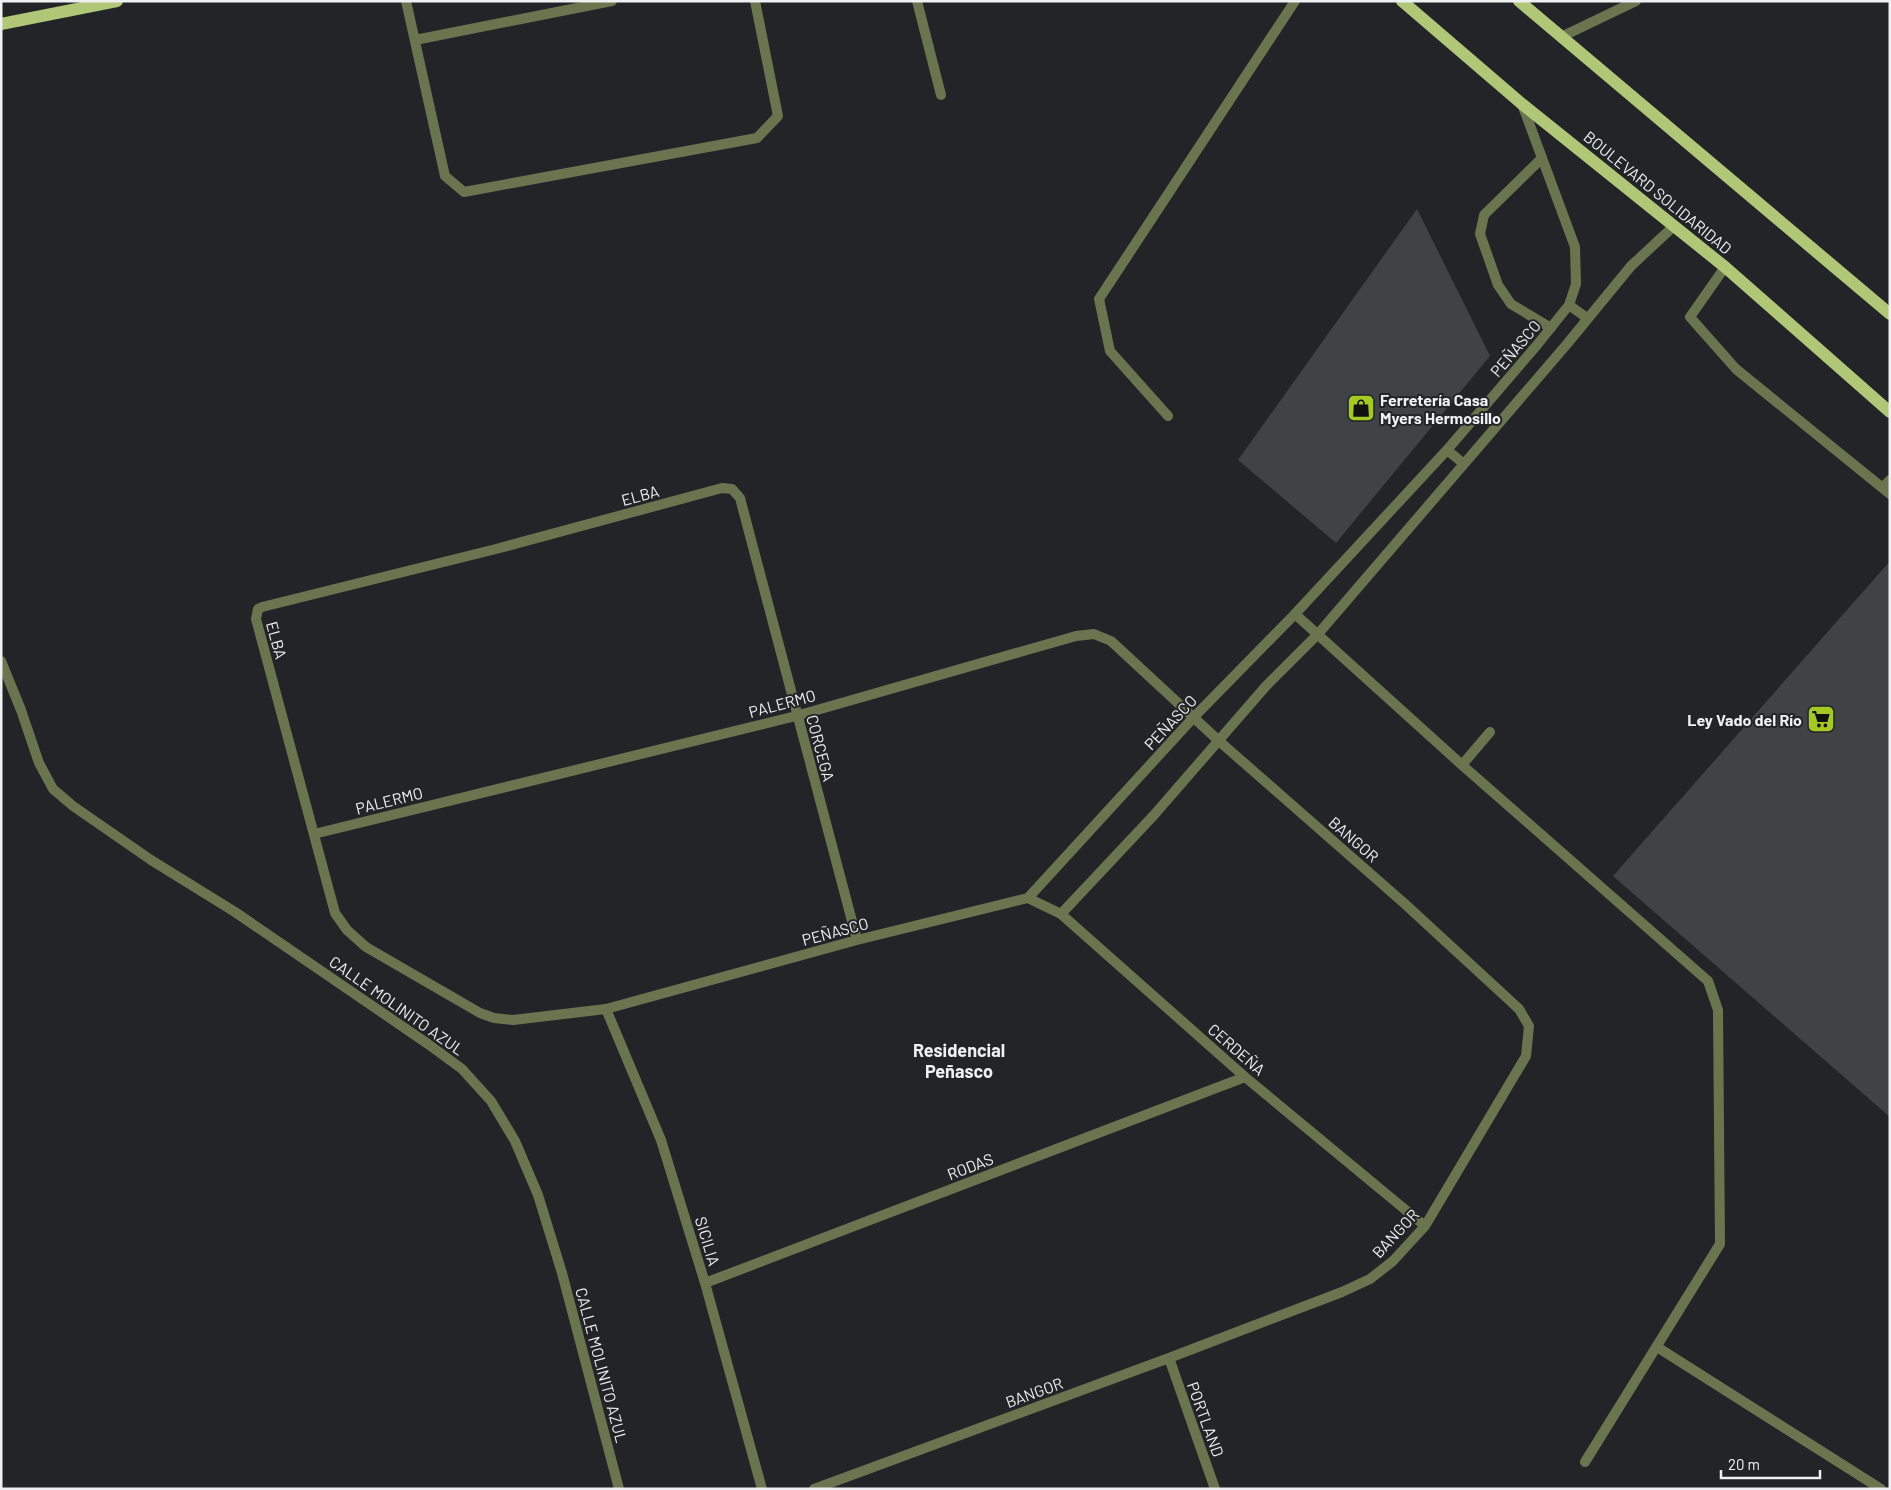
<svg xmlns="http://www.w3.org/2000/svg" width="1891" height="1490" font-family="Barlow,sans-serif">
	<rect width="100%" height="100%" fill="#222427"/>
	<path fill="#404246" d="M 1417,209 L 1490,356 L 1336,543 L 1238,460 Z
		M 1890,561 L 1890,1117 L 1613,876 Z"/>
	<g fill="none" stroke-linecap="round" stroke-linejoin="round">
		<path stroke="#6a7550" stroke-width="10" d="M 406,1 L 445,176 L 464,192 L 757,138 L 778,116 L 755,1
			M 917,1 L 941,95
			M 1561,37 L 1636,1
			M 415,40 L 612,1
			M 1542,158 L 1484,215 L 1480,234 L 1498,285 L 1511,304 L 1551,328
			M 1725,267 L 1690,317 L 1736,369 L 1890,494
			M 1168,416 L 1110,351 L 1099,299 L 1295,1
			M 1883,487 L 1890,480
			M 1295,614 L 1462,765 L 1708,981 L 1718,1010 L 1720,1244 L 1585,1462
			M 1462,765 L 1490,732
			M 1657,1347 L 1881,1489"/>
		<path stroke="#6a7550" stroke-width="10" d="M 1569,305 L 1587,318
			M 1447,450 L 1464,464
			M 1,661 L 21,710 L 39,763 L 53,789 L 73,806 L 151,860 L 235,912 L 428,1044 L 462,1069 L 491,1101 L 515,1141 L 538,1195 L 562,1273 L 619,1489
			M 314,834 L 796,716 L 1076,636 L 1094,634 L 1111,641 L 1219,741 L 1405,904 L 1519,1009 L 1529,1026 L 1526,1056 L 1425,1226 L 1393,1261 L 1370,1279 L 1342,1292 L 1169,1358 L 814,1489
			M 1028,898 L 1061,914 L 1245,1077 L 1425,1226
			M 1061,914 L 1154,815 L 1266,686 L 1318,634 L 1567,344 L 1631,266 L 1674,226
			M 857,940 L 740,498 L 732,489 L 722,488 L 496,549 L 262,607 L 258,609 L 256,619 L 335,913 L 347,930 L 366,947 L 480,1013 L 494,1018 L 513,1020 L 606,1009 L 857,940 L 1028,898 L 1193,718 L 1295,614 L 1447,450 L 1537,345 L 1569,305 L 1576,284 L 1575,247 L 1522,104
			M 606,1009 L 661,1140 L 705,1283 L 762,1489
			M 705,1283 L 1245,1077
			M 1169,1358 L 1215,1489"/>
		<path stroke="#b0c778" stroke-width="12" d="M 1402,1 L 1522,104 L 1725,267 L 1890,412
			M 1519,1 L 1890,314
			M 1,24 L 117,1"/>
	</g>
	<defs>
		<g id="shop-square" transform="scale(1.4375)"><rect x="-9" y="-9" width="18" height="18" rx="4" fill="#a4c824" stroke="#222427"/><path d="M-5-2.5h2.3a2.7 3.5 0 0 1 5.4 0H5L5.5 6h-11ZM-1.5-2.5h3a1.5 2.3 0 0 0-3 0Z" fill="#111"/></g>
		<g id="supermarket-square" transform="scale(1.4375)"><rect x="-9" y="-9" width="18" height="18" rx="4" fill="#a4c824" stroke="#222427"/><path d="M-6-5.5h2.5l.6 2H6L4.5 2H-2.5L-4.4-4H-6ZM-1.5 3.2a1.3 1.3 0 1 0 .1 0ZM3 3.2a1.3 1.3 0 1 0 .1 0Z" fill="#111"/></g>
	</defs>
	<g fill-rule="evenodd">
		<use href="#shop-square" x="1361" y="408"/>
		<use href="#supermarket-square" x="1821" y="719"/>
	</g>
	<g text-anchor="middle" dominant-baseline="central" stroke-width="4" stroke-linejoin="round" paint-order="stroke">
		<g font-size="16" fill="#eef0f2" stroke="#222427">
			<text transform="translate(1658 192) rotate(39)">BOULEVARD SOLIDARIDAD</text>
			<text transform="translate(1515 348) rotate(-50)">PEÑASCO</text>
			<text transform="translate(640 495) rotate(-15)">ELBA</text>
			<text transform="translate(277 640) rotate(75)">ELBA</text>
			<text transform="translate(782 703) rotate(-15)">PALERMO</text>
			<text transform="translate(1170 722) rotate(-47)">PEÑASCO</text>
			<text transform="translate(821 748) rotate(75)">CORCEGA</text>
			<text transform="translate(389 800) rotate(-14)">PALERMO</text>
			<text transform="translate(1354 839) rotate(41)">BANGOR</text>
			<text transform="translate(835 931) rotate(-15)">PEÑASCO</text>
			<text transform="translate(397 1005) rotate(35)">CALLE MOLINITO AZUL</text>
			<text transform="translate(1237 1049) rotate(41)">CERDEÑA</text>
			<text transform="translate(970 1166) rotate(-21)">RODAS</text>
			<text transform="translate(1395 1233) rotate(-47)">BANGOR</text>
			<text transform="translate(708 1241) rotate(73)">SICILIA</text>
			<text transform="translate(602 1365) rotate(75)">CALLE MOLINITO AZUL</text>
			<text transform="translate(1034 1392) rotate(-20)">BANGOR</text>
			<text transform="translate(1206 1419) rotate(70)">PORTLAND</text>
		</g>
		<g font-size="16" font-weight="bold" fill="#eef0f2" stroke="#222427" text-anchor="start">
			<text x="1380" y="399">Ferretería Casa<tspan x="1380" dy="18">Myers Hermosillo</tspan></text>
			<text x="1802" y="719" text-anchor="end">Ley Vado del Río</text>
		</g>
		<g font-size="18" font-weight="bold" fill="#eef0f2" stroke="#222427">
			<text x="959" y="1050">Residencial<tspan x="959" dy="21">Peñasco</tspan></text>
		</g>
	</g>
	<rect width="1891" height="1490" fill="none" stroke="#eef0f2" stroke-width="5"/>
	<path d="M1721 1470v8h99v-8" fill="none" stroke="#eef0f2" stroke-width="2.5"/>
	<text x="1728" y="1470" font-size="15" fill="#eef0f2" stroke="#222427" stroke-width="4" paint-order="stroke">20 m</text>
</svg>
